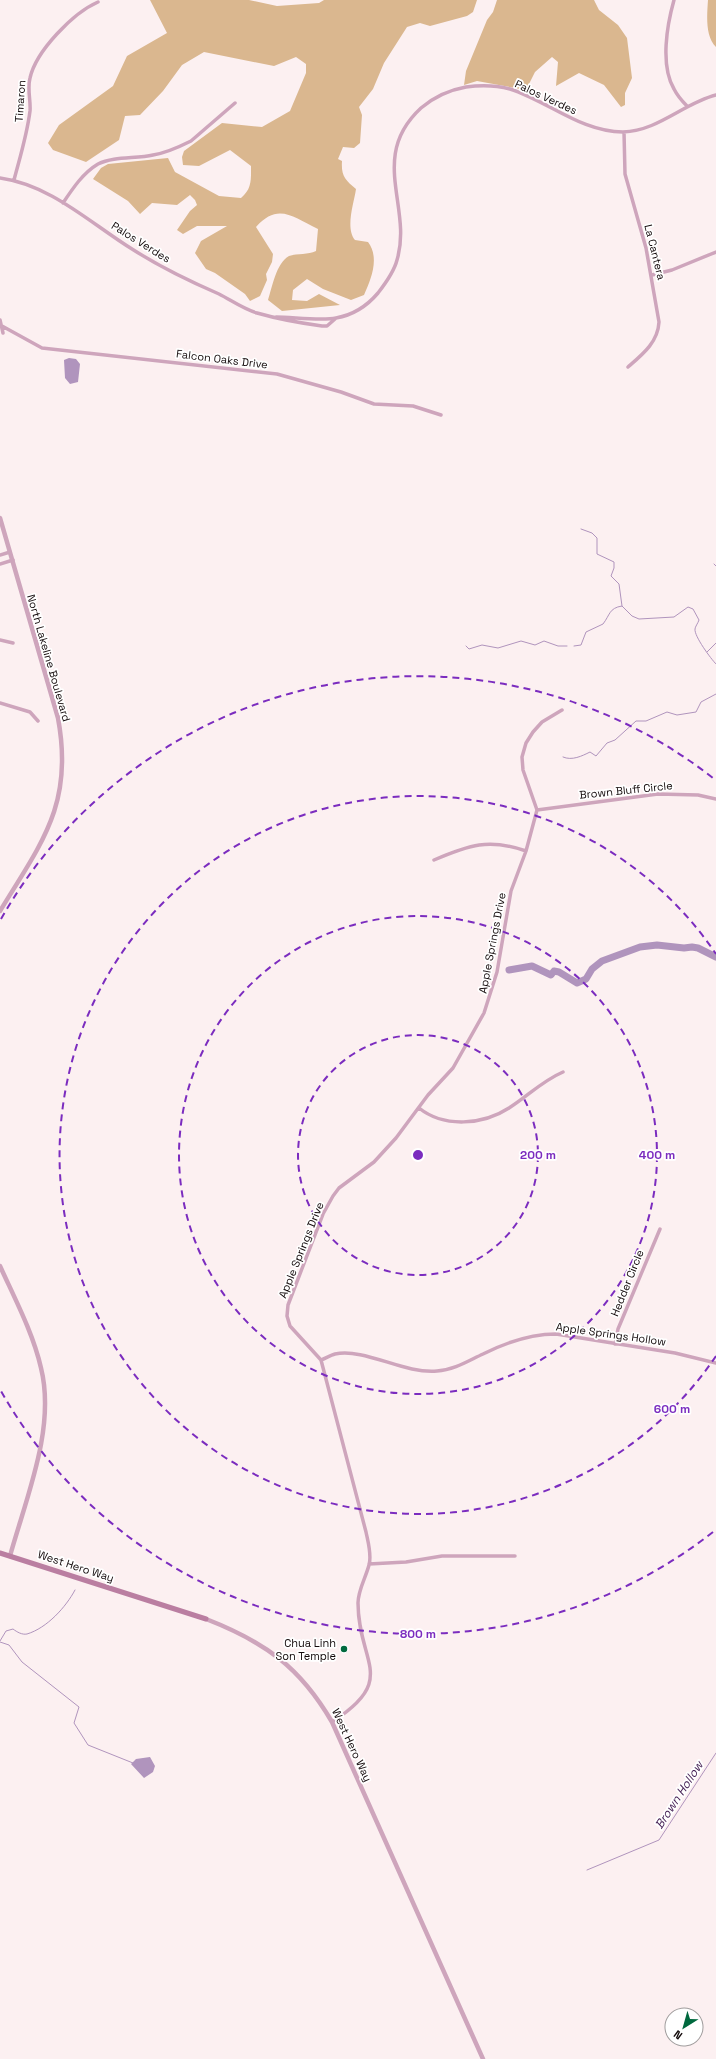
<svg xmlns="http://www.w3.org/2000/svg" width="716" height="2059" font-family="'Space Grotesk',sans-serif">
	<rect width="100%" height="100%" fill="#fcf0f1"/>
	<path fill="#dab78f" d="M 150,0 L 249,0 L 277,6 L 319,3 L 324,0 L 477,0 L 473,12 L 467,16 L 430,26 L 420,23 L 407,27 L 384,63 L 373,89 L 359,107 L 362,115 L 360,143 L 354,148 L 343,147 L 338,159 L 342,161 C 341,176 345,180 356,189 C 354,203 345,228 355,240 L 368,242 C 380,258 371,279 364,295 L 351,300 L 323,289 L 307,279 L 293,290 L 292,300 L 307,301 L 319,294 L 340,305 L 282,311 L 268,300 C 272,288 276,263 289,256 C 298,253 308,255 316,251 L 318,229 C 293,217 278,202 256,227 L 273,254 L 272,262 L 266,274 L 267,280 L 260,296 L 250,301 L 245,294 L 215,273 L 206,269 L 195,253 L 201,241 L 227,226 L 197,226 L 183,234 L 177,230 L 190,211 L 197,205 L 195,200 L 190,195 L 177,205 L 152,203 L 140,214 L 128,201 L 93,179 L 101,168 L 108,164 L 168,158 L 175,172 L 219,196 L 241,198 C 252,189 251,180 251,166 L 230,150 L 199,166 L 183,165 L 182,157 L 184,151 L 222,123 L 262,127 L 290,111 L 306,73 L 306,64 L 296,57 L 274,66 L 204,52 L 182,65 L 163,91 L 140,115 L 125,116 L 119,140 L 86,162 L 53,150 L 48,143 L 59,125 L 113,86 L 127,56 L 167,33 Z
		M 497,0 L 594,0 L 599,10 L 618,25 L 627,38 L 632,78 L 625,93 L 625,105 L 621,107 L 604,85 L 579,73 L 556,86 L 558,62 L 552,57 L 535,72 L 526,90 L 477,81 L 464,85 L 466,71 L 487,20 L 493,12 Z
		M 708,0 L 716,0 L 716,47 C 705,36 707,15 708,0 Z"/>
	<path fill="#b094bd" d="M 69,358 L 76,359 L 80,364 L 78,382 L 70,384 L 65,378 L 64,360 Z
		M 150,1757 L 155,1766 L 153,1772 L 144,1778 L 131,1764 L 136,1759 Z"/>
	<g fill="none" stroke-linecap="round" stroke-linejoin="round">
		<path stroke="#b094bd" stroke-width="1" d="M 581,529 L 592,533 L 597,538 L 597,554 L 614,562 L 614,568 L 611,576 L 619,584 L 622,606
			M 714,564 L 716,566
			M 466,646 L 469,649 L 482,645 L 498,648 L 521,641 L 535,645 L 544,641 L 558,646 L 567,646
			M 574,646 L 581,645 L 586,632 L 603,624 C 610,615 609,608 622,606 L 632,616 L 639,619 L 674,617 L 688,607 L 693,609 L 699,620 C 698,623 695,627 695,629 C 694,636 711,659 716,664
			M 707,652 L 716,643
			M 563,757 C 572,761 582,756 590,752 L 596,756 L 607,743 L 615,740 L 636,721 L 646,721 L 667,712 L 677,715 L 696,712 L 701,702 L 716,694
			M 0,1641 L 6,1631 L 13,1629 C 17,1632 22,1635 27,1634 C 47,1628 66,1607 75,1590
			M 0,1642 L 9,1645 L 22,1662 L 79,1707 L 74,1723 L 88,1745 L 133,1763
			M 587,1870 L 659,1840 L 716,1753"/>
		<path stroke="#b094bd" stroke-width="7" d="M 509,970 L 532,966 L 551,975 L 554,971 L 559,972 L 577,983 L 586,979 L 592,969 L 602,961 L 640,947 L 657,945 L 684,948 L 692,947 L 698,948 L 716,957"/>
		<path stroke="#cea5bc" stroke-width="3.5" d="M 674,0 C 667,25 660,65 674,89 C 677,95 682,101 687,106
			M 624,132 L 625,174 L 646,248 L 659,322 C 658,342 643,354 628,367
			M 0,178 C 51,185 90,223 132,249 C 160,267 189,281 219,294 C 231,300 243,309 257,313 C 278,319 300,323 322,326 L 327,326 L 335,319
			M 14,180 C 20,157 27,135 30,111 C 31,101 27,89 30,78 C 36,51 73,13 98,2
			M 63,203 C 73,188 83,173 98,164 C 114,156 136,159 153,155 C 166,153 179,147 191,141 L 235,103
			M 652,275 L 672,270 L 716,252
			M 276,317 C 292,317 321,321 336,318 C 353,315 367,306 378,293 C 385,284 394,272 397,260 C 413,207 368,157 421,108 C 434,97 449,90 466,87 C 480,85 495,85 510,89 C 548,101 581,132 623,132 C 658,131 684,103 716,95
			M 0,320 L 3,333
			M 2,326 L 42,348 L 277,374 L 341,392 L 374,404 L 413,406 L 441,415
			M 0,555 L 10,552
			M 0,564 L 13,560
			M 0,640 L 13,643
			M 0,703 L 30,712 L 38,721
			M 537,810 L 658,794 L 698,795 L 716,799
			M 434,860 C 469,845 489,838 526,851
			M 419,1108 C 444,1128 483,1125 509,1108 C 528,1096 542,1081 563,1072
			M 615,1344 L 618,1329 L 660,1229
			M 321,1360 C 326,1358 331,1355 335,1354 C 366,1348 403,1374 437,1371 C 454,1370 468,1361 483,1354 C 505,1343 531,1334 556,1334 L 675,1353 L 716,1363
			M 369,1564 L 406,1562 L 442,1556 L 515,1556
			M 332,1722 C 399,1679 358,1663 358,1603 C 358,1590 366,1577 369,1565 C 372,1555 368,1542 366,1532 L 321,1360 L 290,1326 L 287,1316 L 288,1305 L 323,1214 L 333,1196 L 339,1188 L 374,1162 L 396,1138 L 428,1095 L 453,1068 L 484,1013 L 497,972 L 511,891 L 526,851 L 537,810 L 523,770 L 522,757 L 526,743 L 533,732 L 542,722 L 562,710"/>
		<path stroke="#cea5bc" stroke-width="4.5" d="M 0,518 L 58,718 C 74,804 42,842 0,911
			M 0,1266 C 15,1299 33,1333 41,1368 C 56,1428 26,1498 10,1556
			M 206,1619 C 265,1642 300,1667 332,1722 L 483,2059"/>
		<path stroke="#ba7ea1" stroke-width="5" d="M 0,1553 L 206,1619"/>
	</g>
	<g fill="none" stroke="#7b2cbf" stroke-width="2" stroke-dasharray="7 5">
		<circle cx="418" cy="1155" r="120"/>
		<circle cx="418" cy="1155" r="239"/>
		<path d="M716 1356A359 359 0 1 1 716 954"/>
		<path d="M713 1532A479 479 0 0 1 1 1391M1 919A479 479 0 0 1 713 778"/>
	</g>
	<circle fill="#00693e" stroke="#fff" stroke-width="1.5" cx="344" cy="1649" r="4"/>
	<g text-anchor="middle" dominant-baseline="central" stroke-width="3.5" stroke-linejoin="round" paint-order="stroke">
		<g font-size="11" fill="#12090a" stroke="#fff">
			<text transform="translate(546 97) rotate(25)">Palos Verdes</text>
			<text transform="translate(20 101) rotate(-86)">Timaron</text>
			<text transform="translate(141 242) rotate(32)">Palos Verdes</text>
			<text transform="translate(655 252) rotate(76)">La Cantera</text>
			<text transform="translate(222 359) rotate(7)">Falcon Oaks Drive</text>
			<text transform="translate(49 658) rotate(74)">North Lakeline Boulevard</text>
			<text transform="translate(626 790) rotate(-6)">Brown Bluff Circle</text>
			<text transform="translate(492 943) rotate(-79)">Apple Springs Drive</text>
			<text transform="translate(301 1250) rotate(-68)">Apple Springs Drive</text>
			<text transform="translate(627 1283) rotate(-68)">Hedder Circle</text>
			<text transform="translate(611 1334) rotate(8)">Apple Springs Hollow</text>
			<text transform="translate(76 1566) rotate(18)">West Hero Way</text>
			<text transform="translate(352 1745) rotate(65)">West Hero Way</text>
		</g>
		<g font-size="11" fill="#12090a" stroke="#fff" text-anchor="end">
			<text x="336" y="1643">Chua Linh<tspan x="336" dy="13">Son Temple</tspan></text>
		</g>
		<g font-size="12" font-style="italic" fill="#452155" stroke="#fff">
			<text transform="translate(679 1795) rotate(-57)">Brown Hollow</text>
		</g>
	</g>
	<circle cx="418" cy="1155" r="6" fill="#7b2cbf" stroke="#fff" stroke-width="2"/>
	<g font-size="12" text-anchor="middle" font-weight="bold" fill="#7b2cbf" stroke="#fff" stroke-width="3.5" stroke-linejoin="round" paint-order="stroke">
		<text x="538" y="1159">200 m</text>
		<text x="657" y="1159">400 m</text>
		<text x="672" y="1413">600 m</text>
		<text x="418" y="1638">800 m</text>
	</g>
	<g transform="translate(684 2027) rotate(217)"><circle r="19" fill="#ffffff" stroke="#a09d9d"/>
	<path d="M0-3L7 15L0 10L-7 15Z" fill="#00693e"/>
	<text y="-6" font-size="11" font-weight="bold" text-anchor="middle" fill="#12090a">N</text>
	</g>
</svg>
